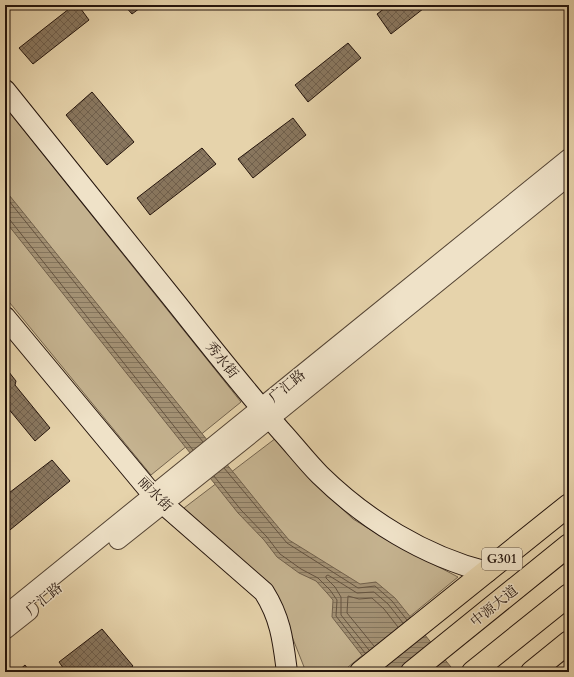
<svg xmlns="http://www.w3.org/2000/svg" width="574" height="677" font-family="Cardo,'Noto Serif SC',serif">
	<defs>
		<pattern id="water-rules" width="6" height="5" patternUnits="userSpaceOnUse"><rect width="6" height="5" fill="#a49275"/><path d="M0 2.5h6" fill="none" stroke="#85765e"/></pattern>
		<pattern id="building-cross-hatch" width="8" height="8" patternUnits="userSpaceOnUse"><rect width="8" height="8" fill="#89775f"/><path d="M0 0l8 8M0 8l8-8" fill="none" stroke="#70604d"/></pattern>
	</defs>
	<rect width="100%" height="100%" fill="#e6d3ab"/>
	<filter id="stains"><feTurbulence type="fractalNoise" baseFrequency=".005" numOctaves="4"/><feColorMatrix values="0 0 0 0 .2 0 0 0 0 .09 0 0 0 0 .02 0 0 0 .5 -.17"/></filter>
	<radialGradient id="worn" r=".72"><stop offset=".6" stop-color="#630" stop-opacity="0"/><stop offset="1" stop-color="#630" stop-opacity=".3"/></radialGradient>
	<path fill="#c5b390" stroke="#74644e" d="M 5,107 L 241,402 L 151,475 L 5,297 Z
		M 276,438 L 303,472 L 353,519 L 389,541 L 458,577 L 342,672 L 306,672 L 276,596 L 184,508 Z"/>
	<path fill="url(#water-rules)" stroke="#71604b" d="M 5,190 L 263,509 L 289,540 L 360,584 L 376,582 L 395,598 L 455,672 L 375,672 L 332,617 L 333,600 L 327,593 L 316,581 L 299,573 L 277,557 L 264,540 L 238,513 L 5,221 Z"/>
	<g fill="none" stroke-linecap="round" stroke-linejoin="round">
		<path stroke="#645340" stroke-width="1" d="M 5,196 L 203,442
			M 5,219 L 10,220 L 193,450
			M 224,468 L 287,543 L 358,588 L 375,586 L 392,601 L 407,620
			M 214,476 L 241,510 L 267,537 L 280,554 L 301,569 L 318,578 L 330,590 L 337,600 L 336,616 L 365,653
			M 374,646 L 347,613 L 348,596 L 359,599 L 372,598 L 384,609 L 398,627
			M 369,650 L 341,615 L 341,597 L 335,587 L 326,578 L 326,576 L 328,575 L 357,593 L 374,592 L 388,604 L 403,623"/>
	</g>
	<path fill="url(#building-cross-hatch)" stroke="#24140c" d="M 74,5 L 78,5 L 89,20 L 33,64 L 19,48 Z
		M 124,5 L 144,5 L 132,14 Z
		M 389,5 L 428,5 L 391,34 L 377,14 Z
		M 348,43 L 361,58 L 308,102 L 295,85 Z
		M 92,92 L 134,142 L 107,165 L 66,115 Z
		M 293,118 L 306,135 L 253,178 L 238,159 Z
		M 202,148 L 216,164 L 150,215 L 137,198 Z
		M 5,367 L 16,381 L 15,385 L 50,428 L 35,441 L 7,407 L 5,408 Z
		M 52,460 L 70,481 L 5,534 L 5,496 Z
		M 102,629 L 133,666 L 125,672 L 66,672 L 59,662 Z
		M 25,665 L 30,672 L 17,672 Z"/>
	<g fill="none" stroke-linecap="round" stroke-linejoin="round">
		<g stroke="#544434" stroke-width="20">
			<path id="tertiary" d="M 118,540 L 241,442 L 569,176
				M 5,615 L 569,158
				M 5,630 L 29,611"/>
		</g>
		<g stroke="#24140c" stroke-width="22">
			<path id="secondary" d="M 5,90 C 62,161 120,233 177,304 C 211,347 245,390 281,431 C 294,445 306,461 320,475 C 366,520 424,556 487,572
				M 5,317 L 153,495 L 264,592 C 281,619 283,641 287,672"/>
		</g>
		<g stroke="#24140c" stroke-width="24">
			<path id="trunk" d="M 361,672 L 569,505
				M 412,672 L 569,545
				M 473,672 L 569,595
				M 532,672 L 569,642"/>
		</g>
		<use href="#tertiary" stroke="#efe2c8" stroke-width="18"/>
		<use href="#secondary" stroke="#efe2c8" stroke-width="20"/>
		<use href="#trunk" stroke="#e6d3ab" stroke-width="22"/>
	</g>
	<g text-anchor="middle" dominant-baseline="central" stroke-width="3" stroke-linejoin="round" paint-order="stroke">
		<rect fill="#efe2c8" stroke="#615244" stroke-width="1" x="482" y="548" width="40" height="22" rx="3"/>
		<g font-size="13" font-weight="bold" fill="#24140c">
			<text x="502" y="559">G301</text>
		</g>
		<g font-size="14" fill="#24140c" stroke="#efe2c8">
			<text transform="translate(222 360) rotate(51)">秀水街</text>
			<text transform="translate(287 386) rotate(-39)">广汇路</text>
			<text transform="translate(155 494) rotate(46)">丽水街</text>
			<text transform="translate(44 599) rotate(-39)">广汇路</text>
			<text transform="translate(494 606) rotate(-39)">中源大道</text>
		</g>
	</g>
	<rect width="574" height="677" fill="none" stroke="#e6d3ab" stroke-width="20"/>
	<rect x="6" y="6" width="562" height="665" fill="none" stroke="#24140c" stroke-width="2"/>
	<rect x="10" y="10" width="554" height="657" fill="none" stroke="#24140c"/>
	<rect width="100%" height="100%" filter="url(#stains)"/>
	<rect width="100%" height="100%" fill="url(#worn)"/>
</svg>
